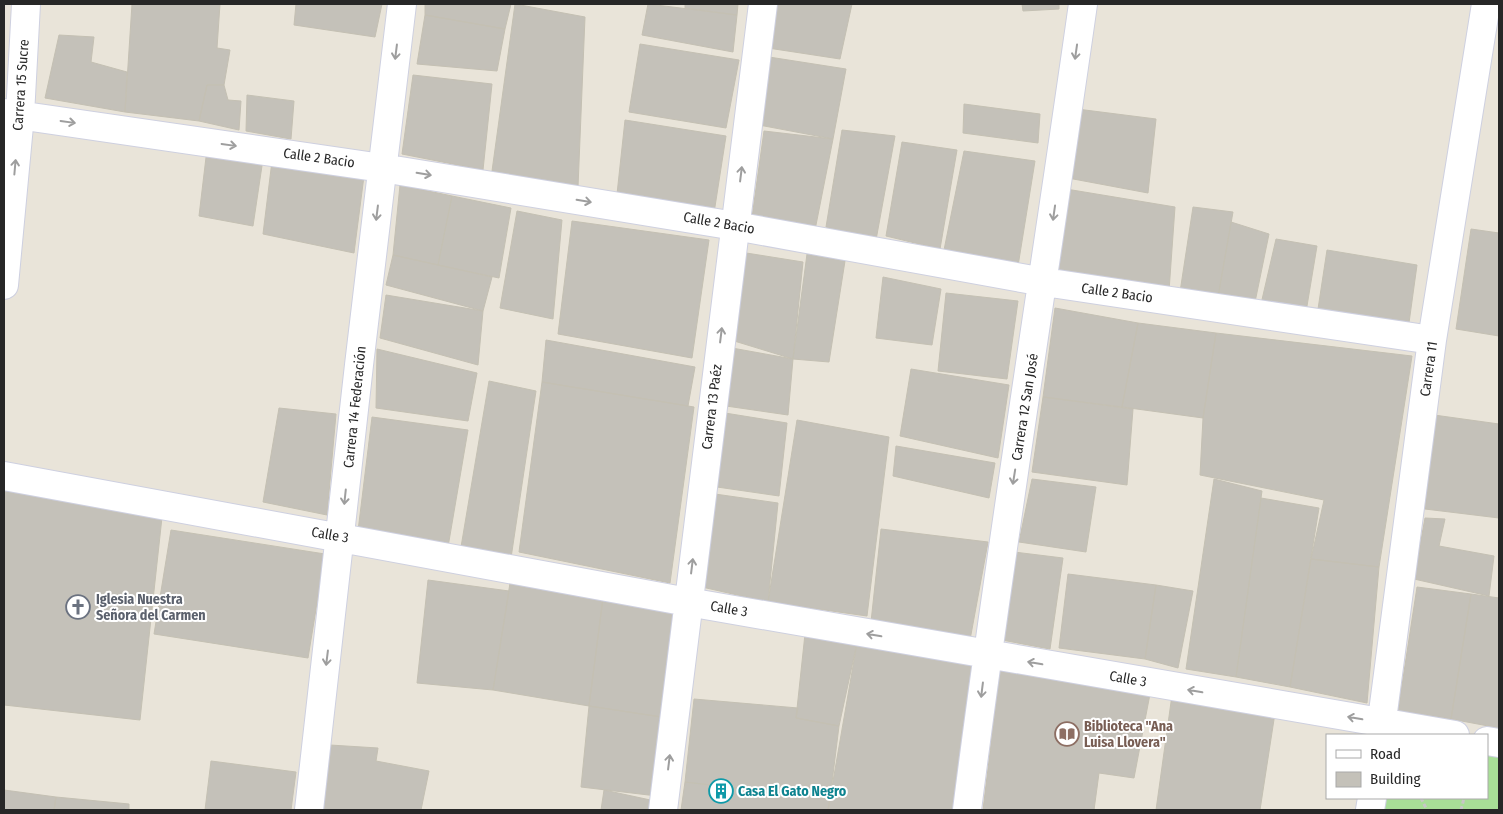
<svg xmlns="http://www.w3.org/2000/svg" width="1503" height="814" font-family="'Fira Sans Condensed',sans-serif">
	<rect width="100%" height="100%" fill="#e9e4d9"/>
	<path fill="#a8de97" d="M 1487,751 L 1499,753 L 1499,810 L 1380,810 L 1381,798 L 1487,798 Z"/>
	<path fill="#c4c1b9" stroke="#c4c0b3" d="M 132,4 L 220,4 L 217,48 L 230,50 L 224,85 L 207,85 L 199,121 L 125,112 Z
		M 296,4 L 382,4 L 375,37 L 294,25 Z
		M 425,4 L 511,4 L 505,29 L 425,15 Z
		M 515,4 L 585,17 L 578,187 L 492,171 Z
		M 648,4 L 737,15 L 733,52 L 642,35 Z
		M 685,4 L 738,4 L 737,15 L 685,8 Z
		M 775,4 L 852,4 L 840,59 L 768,48 Z
		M 1022,4 L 1059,4 L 1059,9 L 1023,11 Z
		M 425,15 L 505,29 L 497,71 L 417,64 Z
		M 59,35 L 94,37 L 91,62 L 127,72 L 125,112 L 45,98 Z
		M 640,44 L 739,60 L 726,128 L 629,112 Z
		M 769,57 L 846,69 L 833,139 L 759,125 Z
		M 413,75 L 492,84 L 483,170 L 402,154 Z
		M 207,85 L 224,85 L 228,100 L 241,101 L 239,130 L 199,121 Z
		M 247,95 L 294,101 L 291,139 L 246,131 Z
		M 964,104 L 1040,114 L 1038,143 L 963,133 Z
		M 1077,109 L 1156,119 L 1148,193 L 1068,178 Z
		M 625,120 L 726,136 L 714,213 L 617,194 Z
		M 842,130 L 895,136 L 876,240 L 826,227 Z
		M 764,131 L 833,139 L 815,230 L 752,217 Z
		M 902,142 L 957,150 L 940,249 L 886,236 Z
		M 207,149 L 263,159 L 253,226 L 199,216 Z
		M 964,151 L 1035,161 L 1018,266 L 943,255 Z
		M 272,161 L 364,176 L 354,253 L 263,234 Z
		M 400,185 L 452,196 L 438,265 L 393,255 Z
		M 1066,189 L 1175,207 L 1169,291 L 1055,272 Z
		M 452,196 L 511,208 L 499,278 L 438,265 Z
		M 1193,207 L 1233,212 L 1218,297 L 1180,292 Z
		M 517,211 L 562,220 L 553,319 L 500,308 Z
		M 572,221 L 709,240 L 692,358 L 558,334 Z
		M 1231,222 L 1269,234 L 1254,307 L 1218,297 Z
		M 1471,229 L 1499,233 L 1499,336 L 1456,329 Z
		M 1276,239 L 1317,246 L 1306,312 L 1261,304 Z
		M 1327,250 L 1417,265 L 1408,330 L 1318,309 Z
		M 740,252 L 803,262 L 793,359 L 731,340 Z
		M 807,254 L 845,261 L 829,362 L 793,359 Z
		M 393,255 L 492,277 L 483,311 L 386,285 Z
		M 883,277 L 941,289 L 932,345 L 876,338 Z
		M 946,293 L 1018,301 L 1007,379 L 938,371 Z
		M 386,295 L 483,311 L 478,365 L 380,338 Z
		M 1055,308 L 1138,323 L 1122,407 L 1043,397 Z
		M 1138,323 L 1216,333 L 1203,418 L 1122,407 Z
		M 1216,333 L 1412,356 L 1379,567 L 1311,559 L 1324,500 L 1200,475 L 1203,418 Z
		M 546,340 L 695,367 L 688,406 L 542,382 Z
		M 732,348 L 793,359 L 788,415 L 726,406 Z
		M 377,349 L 477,373 L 468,421 L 376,408 Z
		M 911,369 L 1009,385 L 998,458 L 900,436 Z
		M 489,381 L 536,391 L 511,558 L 461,547 Z
		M 542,382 L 694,407 L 670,583 L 519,552 Z
		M 1043,397 L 1133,409 L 1127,485 L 1032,472 Z
		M 279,408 L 336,414 L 327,515 L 263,502 Z
		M 725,413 L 787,423 L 779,496 L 717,487 Z
		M 1434,415 L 1499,424 L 1499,518 L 1425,509 Z
		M 372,417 L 468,430 L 448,547 L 358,531 Z
		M 797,420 L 889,437 L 867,616 L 768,602 Z
		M 896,446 L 995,463 L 989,498 L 893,476 Z
		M 1032,479 L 1096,487 L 1086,552 L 1019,542 Z
		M 1214,479 L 1262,491 L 1236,677 L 1186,669 Z
		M 4,491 L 163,508 L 140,720 L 4,705 Z
		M 715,494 L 778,503 L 768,602 L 702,587 Z
		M 1261,498 L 1319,508 L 1290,687 L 1236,677 Z
		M 1425,518 L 1445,519 L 1439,546 L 1494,556 L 1489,596 L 1414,579 Z
		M 881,529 L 988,542 L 970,640 L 871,622 Z
		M 171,530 L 325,554 L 308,658 L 154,634 Z
		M 1014,552 L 1063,558 L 1050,649 L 1002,640 Z
		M 1311,559 L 1379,567 L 1367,703 L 1290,687 Z
		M 1068,574 L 1156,585 L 1145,659 L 1059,648 Z
		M 428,580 L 509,591 L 493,690 L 417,683 Z
		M 510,583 L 603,598 L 589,706 L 493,690 Z
		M 1156,585 L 1193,591 L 1178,668 L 1145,659 Z
		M 1417,587 L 1471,594 L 1451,719 L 1398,711 Z
		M 1471,594 L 1499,598 L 1499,728 L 1451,719 Z
		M 603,598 L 675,610 L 668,718 L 589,706 Z
		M 805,634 L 857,643 L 839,726 L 796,718 Z
		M 857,643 L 974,663 L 952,810 L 828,810 Z
		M 1000,669 L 1150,694 L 1134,778 L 1099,773 L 1094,810 L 983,810 Z
		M 1172,695 L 1275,713 L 1260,810 L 1156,810 Z
		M 694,699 L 798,708 L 796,718 L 839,726 L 830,799 L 685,782 Z
		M 589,706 L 668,718 L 657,796 L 581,787 Z
		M 330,745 L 378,748 L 376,761 L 429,771 L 421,810 L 323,810 Z
		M 211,761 L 296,772 L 291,810 L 205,810 Z
		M 685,782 L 830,799 L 828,810 L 681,810 Z
		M 4,790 L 56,797 L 54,810 L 4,810 Z
		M 604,790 L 655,801 L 654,810 L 601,810 Z
		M 56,797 L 129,804 L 129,810 L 54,810 Z"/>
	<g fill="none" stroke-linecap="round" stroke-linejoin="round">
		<g stroke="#ced0e0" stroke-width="30">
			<path id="street" d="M 4,113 L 382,168 L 735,226 L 1044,282 L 1432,340
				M 4,285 L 20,115 L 26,4
				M 4,476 L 688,602 L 1455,735
				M 1380,735 L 1432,340 L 1486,4
				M 1487,741 L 1499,743
				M 309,810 L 359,365 L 402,4
				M 663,810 L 763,4
				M 967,810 C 1001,541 1045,273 1083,4
				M 1370,810 L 1372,798"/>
		</g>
		<path stroke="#c7c7c7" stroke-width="3" stroke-dasharray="4 2.5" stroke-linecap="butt" d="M 1421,798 L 1427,810
			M 1461,810 L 1464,798"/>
		<use href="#street" stroke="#fff" stroke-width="28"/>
	</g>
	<defs><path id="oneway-shaft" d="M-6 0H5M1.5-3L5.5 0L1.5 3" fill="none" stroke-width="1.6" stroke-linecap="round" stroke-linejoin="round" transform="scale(1.25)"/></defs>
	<g stroke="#9e9e9e">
		<use href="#oneway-shaft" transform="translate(396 52) rotate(97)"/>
		<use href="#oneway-shaft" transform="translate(1076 52) rotate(98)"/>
		<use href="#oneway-shaft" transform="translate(68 122) rotate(8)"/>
		<use href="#oneway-shaft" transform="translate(229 145) rotate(8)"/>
		<use href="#oneway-shaft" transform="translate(15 167) rotate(-85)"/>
		<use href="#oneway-shaft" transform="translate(424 174) rotate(9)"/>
		<use href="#oneway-shaft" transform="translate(741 174) rotate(-83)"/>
		<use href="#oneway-shaft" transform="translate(584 201) rotate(9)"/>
		<use href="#oneway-shaft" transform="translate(377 213) rotate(97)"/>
		<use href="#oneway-shaft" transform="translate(1054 213) rotate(98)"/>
		<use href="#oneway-shaft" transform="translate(721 335) rotate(-83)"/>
		<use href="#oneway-shaft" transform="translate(1014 477) rotate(99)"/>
		<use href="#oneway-shaft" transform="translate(345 497) rotate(96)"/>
		<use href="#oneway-shaft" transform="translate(692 566) rotate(-83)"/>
		<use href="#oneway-shaft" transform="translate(874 635) rotate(-170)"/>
		<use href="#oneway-shaft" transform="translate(327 658) rotate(97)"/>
		<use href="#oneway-shaft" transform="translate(1035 663) rotate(-170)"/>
		<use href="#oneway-shaft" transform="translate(982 690) rotate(97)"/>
		<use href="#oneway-shaft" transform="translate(1195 691) rotate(-170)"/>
		<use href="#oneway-shaft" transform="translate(1355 718) rotate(-170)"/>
		<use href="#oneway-shaft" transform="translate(669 762) rotate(-83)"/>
	</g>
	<defs>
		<g id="church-ring" transform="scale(1.25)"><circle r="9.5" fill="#fff" stroke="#6b7280" stroke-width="1.5"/><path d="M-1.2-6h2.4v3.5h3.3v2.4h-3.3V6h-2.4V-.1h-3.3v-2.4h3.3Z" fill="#6b7280"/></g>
		<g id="library-ring" transform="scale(1.25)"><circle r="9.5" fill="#fff" stroke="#8d6e63" stroke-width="1.5"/><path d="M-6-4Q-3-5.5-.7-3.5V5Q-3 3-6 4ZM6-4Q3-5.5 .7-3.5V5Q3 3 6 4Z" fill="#8d6e63"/></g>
		<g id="building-ring" transform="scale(1.25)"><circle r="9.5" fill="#fff" stroke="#0f9aa8" stroke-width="1.5"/><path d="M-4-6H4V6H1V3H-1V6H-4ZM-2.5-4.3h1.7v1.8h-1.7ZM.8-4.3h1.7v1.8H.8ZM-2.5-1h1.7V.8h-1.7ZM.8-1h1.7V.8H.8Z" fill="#0f9aa8"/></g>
	</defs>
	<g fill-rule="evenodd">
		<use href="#church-ring" x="78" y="607"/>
		<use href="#library-ring" x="1067" y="734"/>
		<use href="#building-ring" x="721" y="791"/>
	</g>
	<g text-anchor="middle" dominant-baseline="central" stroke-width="4" stroke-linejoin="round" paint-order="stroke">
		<g font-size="14" fill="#272727" stroke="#fff">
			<text transform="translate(21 85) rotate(-86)">Carrera 15 Sucre</text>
			<text transform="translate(319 158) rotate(8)">Calle 2 Bacio</text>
			<text transform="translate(719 223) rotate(10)">Calle 2 Bacio</text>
			<text transform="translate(1117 293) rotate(8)">Calle 2 Bacio</text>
			<text transform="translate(1429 369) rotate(-82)">Carrera 11</text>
			<text transform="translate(355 407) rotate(-84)">Carrera 14 Federación</text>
			<text transform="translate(712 407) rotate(-83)">Carrera 13 Paéz</text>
			<text transform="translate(1025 407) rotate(-81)">Carrera 12 San José</text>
			<text transform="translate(330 535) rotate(10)">Calle 3</text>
			<text transform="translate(729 609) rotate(10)">Calle 3</text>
			<text transform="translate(1128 679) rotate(10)">Calle 3</text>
		</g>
		<g font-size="14" font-weight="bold" fill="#5b616d" stroke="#fff" text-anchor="start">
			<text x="96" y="599">Iglesia Nuestra<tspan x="96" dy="16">Señora del Carmen</tspan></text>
		</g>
		<g font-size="14" font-weight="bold" fill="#785e54" stroke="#fff" text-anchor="start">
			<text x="1084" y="726">Biblioteca "Ana<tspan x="1084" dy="16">Luisa Llovera"</tspan></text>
		</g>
		<g font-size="14" font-weight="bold" fill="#0d838f" stroke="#fff" text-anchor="start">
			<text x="738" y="791">Casa El Gato Negro</text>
		</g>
	</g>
	<rect width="1503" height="814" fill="none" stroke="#272727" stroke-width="10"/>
	<rect x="1326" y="734" width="162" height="65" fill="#ffffff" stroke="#a9a9a9"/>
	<rect x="1336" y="750" width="25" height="8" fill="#ffffff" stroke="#a9a9a9"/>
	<text x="1370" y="759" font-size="15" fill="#272727">Road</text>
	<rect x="1336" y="772" width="25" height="15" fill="#c4c1b9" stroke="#a9a9a9"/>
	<text x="1370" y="784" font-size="15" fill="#272727">Building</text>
</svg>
